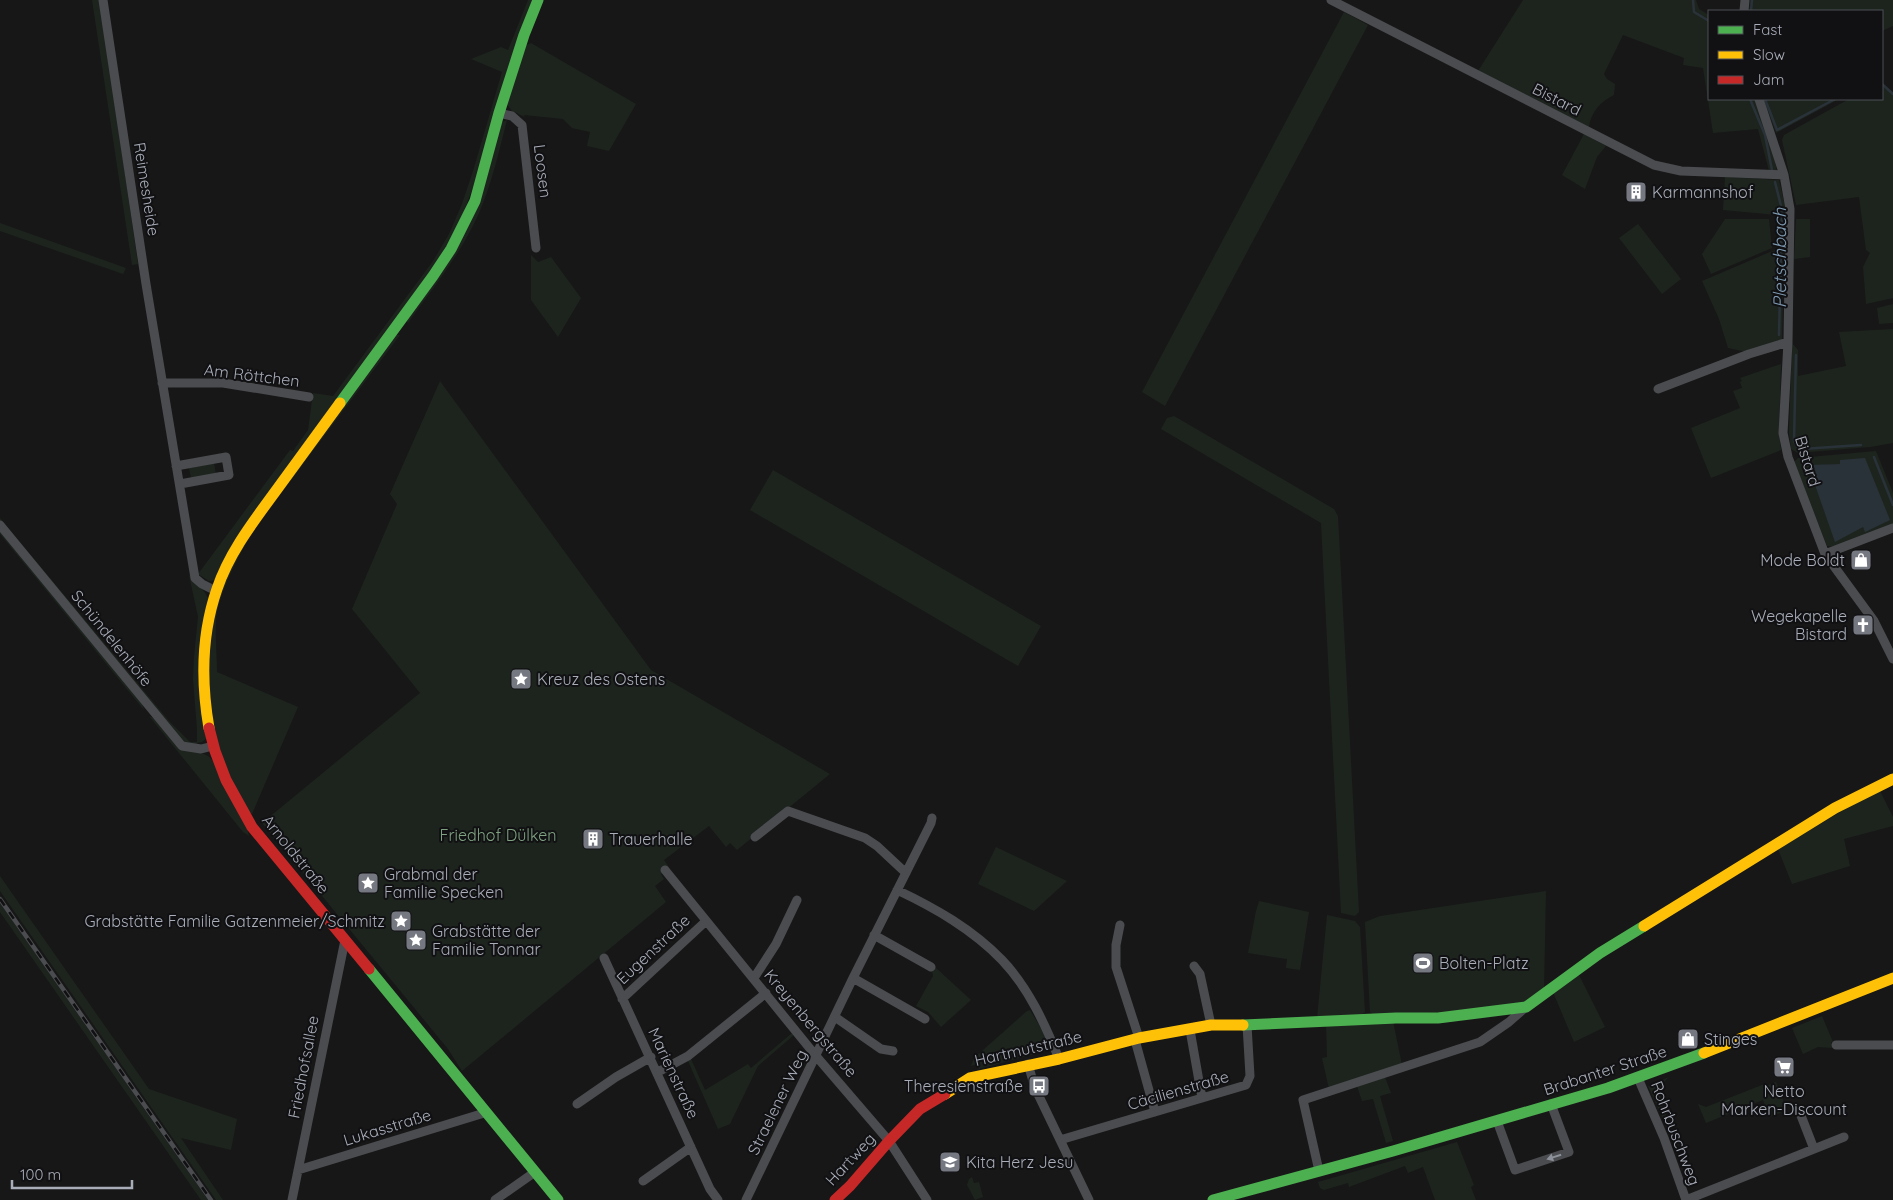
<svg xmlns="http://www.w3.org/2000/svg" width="1893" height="1200" font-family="Quicksand,sans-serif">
	<rect width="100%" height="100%" fill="#171717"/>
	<path fill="#1d241e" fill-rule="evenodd" d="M 92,0 L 100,0 L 138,264 L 132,265 Z
		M 528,0 L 534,0 L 473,187 L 460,222 L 446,248 L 216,580 L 209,581 L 198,574 L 290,450 L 293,451 L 308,430 L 313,393 L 333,396 L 433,261 L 449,234 L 462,204 L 473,171 L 502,72 L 471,59 L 501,47 L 508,50 Z
		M 1523,0 L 1696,0 L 1699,9 L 1709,15 L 1709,99 L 1755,99 L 1769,133 L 1777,171 L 1769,171 L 1758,129 L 1713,133 L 1703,68 L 1683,65 L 1684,58 L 1623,35 L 1604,74 L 1607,79 L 1615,84 L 1614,95 C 1600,102 1591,112 1589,127 L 1478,71 Z
		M 1750,0 L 1893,0 L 1893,26 L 1882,31 L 1882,11 L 1749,11 Z
		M 1344,12 L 1368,25 L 1165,406 L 1142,392 Z
		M 531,43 L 636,104 L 609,151 L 587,146 L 590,132 L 572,128 L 563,119 L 524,115 L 525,117 L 512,111 L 506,103 L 524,46 Z
		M 1882,83 L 1893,93 L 1893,298 L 1866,304 L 1863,267 L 1870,253 L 1866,250 L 1859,197 L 1796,205 L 1782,140 L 1784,135 L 1849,99 L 1882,99 Z
		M 1763,99 L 1839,99 L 1776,133 Z
		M 507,120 C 499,151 492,183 479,213 C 462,252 433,288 408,323 L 406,320 L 458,243 L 500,123 Z
		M 1584,134 L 1606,146 L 1597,157 L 1585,189 L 1562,175 Z
		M 1725,177 L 1779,180 L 1785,206 L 1782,341 L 1747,352 L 1728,348 L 1719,319 L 1702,281 L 1777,249 L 1777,215 L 1723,210 Z
		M 1725,219 L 1769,219 L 1772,248 L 1711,274 L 1702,254 Z
		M 1796,219 L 1810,219 L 1810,257 L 1794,259 Z
		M 0,223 L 126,268 L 123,274 L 0,231 Z
		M 1638,224 L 1681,279 L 1662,294 L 1619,238 Z
		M 531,255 L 538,262 L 551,257 L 581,298 L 558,337 L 531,300 Z
		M 1893,304 L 1893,323 L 1879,324 L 1877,308 Z
		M 1893,329 L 1893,443 L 1870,447 L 1798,453 L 1791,449 L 1789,433 L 1792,343 L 1798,350 L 1798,376 L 1846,366 L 1839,332 Z
		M 395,335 L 400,335 L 252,532 C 239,556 217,595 216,622 C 215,638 217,656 217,672 L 298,707 L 252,814 C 238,805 231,783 225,768 C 193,682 205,607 251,529 Z
		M 1781,364 L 1779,433 L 1781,450 L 1711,478 L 1691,428 L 1740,408 L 1733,391 L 1742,388 L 1740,382 L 1742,381 L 1740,378 Z
		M 440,381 L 651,670 L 830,774 L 737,850 L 730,843 L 726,847 L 709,826 L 664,860 L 669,867 L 661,874 L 664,879 L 655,886 L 666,902 L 462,1071 L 448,1049 L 262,823 L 420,693 L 352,609 L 397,504 L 390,494 Z
		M 1174,416 L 1334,509 L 1338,516 L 1359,912 L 1355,916 L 1341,913 L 1321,523 L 1161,429 L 1167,418 Z
		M 1876,451 L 1893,493 L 1893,526 L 1837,547 L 1827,546 L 1794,462 L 1798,458 ZM 1840,460 L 1865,531 L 1863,527 L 1816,486 L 1808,466 L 1840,464 Z
		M 214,463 L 216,474 L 191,478 L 189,468 Z
		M 773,470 L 1041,626 L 1018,666 L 750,510 Z
		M 0,518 L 169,721 L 190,742 L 197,742 L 197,729 L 193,679 L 194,657 L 198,617 L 189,575 C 196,583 205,590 209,600 L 207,738 L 202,742 L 197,743 L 196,746 L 186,744 L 179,738 L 0,521 Z
		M 0,529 L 141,701 L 144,710 L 0,534 Z
		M 149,716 C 163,721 168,737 179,746 C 188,754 199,750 208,756 C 219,763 240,812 247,827 L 249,836 L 243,832 Z
		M 1879,789 L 1893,817 L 1893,826 L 1844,839 L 1850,866 L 1792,884 L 1778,849 Z
		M 996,847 L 1067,881 L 1034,911 L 978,884 Z
		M 0,876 L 149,1089 L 237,1119 L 231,1150 L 181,1138 L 223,1200 L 216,1200 L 0,891 Z
		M 1546,891 L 1544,989 L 1524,1003 L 1482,1010 L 1375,1016 L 1370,1012 L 1365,922 L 1380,916 Z
		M 1259,901 L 1309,912 L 1300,970 L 1286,968 L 1287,959 L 1248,953 L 1256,911 Z
		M 0,903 L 208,1200 L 201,1200 L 0,912 Z
		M 1327,915 L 1355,921 L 1360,927 L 1365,1012 L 1360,1016 L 1317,1018 Z
		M 935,967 L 971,1000 L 941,1027 L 928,1012 L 916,1006 L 933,976 L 932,971 Z
		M 1578,973 L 1605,1027 L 1574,1042 L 1553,992 Z
		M 1030,1010 L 1041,1028 L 1049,1046 L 1046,1051 L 979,1069 L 977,1064 L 971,1066 L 974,1058 L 1027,1011 Z
		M 1822,1016 L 1833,1042 L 1831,1042 L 1832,1048 L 1818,1047 L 1803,1054 L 1792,1028 Z
		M 1393,1021 L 1402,1065 L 1329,1089 L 1322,1058 L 1327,1057 L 1326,1024 Z
		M 792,1033 L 794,1035 L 758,1066 L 730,1124 L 718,1129 L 688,1061 L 691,1059 L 705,1090 L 748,1064 L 751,1068 Z
		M 1385,1077 L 1391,1093 L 1380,1096 L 1393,1141 L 1386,1143 L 1373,1099 L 1362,1101 L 1357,1086 Z
		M 1669,1077 L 1661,1085 L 1660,1096 L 1678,1152 L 1648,1086 Z
		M 1776,1082 L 1787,1110 L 1770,1117 L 1763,1100 L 1706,1123 L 1698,1104 L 1706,1107 L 1767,1083 L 1768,1085 Z
		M 1457,1142 L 1474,1185 L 1471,1187 L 1476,1200 L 1435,1200 L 1423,1167 L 1408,1173 L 1405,1166 L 1349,1187 L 1348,1183 L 1324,1190 L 1320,1188 L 1318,1182 Z
		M 972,1177 L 974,1183 L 979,1182 L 983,1197 L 975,1200 L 967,1185 L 969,1179 Z"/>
	<path fill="#2a3239" d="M 1865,458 L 1890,520 L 1865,532 L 1863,527 L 1835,542 L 1808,465 L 1840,464 L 1840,460 Z"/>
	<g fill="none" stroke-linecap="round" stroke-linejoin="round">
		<path stroke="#2a3239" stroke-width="2.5" d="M 1693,0 L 1694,12 L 1709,21
			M 1751,11 L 1752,0
			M 1882,84 L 1893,94
			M 1750,99 L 1765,135 L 1772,170
			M 1765,99 L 1777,130 L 1835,99
			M 1775,182 L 1782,210 L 1779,335
			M 1796,355 L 1794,441 L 1797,447 L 1802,449 L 1861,445
			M 1874,457 L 1893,505"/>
		<path stroke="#4b4c50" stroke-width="9" d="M 103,0 L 146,284 L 195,578 L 202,584 L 216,591
			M 1331,0 L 1654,165 L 1681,171 L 1784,175
			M 1744,11 L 1745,0
			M 1759,99 L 1784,175 L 1790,209 L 1788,342 L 1783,433 L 1788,457 L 1825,554 L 1874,621 L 1893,659
			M 499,113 L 512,116 L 522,125 L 536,248
			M 162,383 L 223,383 L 309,397
			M 1658,389 L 1749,354 L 1788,342
			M 176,466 L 226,457 L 229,475 L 180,484
			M 0,525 L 182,746 L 201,749 L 213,746
			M 1825,554 L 1893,528
			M 755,837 L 788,811 L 865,838 L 877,846 L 906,873
			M 665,870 L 816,1056 L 889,1141 L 927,1200
			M 897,890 C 935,908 972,929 1002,960 C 1028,987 1045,1024 1059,1059
			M 1120,925 L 1116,945 L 1116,967 L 1139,1038
			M 874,935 L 931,967
			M 604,958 L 710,1189 L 718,1200
			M 1194,966 L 1200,974 L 1211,1025
			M 754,978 L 776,944 L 797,900
			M 853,978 L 925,1019
			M 622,999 L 705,922
			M 835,1017 L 881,1049 L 893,1051
			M 1190,1030 L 1202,1098
			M 1135,1040 L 1155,1112
			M 1836,1045 L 1893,1045
			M 1028,1064 L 1035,1088 L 1089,1200
			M 658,1072 L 688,1056 L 766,993
			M 1638,1078 L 1664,1138 L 1686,1200
			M 577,1104 L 616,1077 L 651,1057
			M 1800,1113 L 1814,1149
			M 1497,1121 L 1515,1170 L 1569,1152 L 1551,1104
			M 1060,1140 L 1246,1085 L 1250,1076 L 1247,1025
			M 298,1170 L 481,1114 L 485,1111
			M 1319,1171 L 1303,1100 L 1480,1042 L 1509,1022 L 1526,1007
			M 643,1181 L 691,1147
			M 292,1200 L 345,940
			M 495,1200 L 535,1172
			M 746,1200 L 853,978 L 931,823 L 932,818
			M 1686,1200 L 1844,1137"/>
		<path stroke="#4caf50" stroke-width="11" d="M 340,403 L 433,276 L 451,249 L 475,201 L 499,113 L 524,35 L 538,0
			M 369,969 L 558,1200
			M 1243,1025 L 1396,1018 L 1438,1018 L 1526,1007 L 1600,953 L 1644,926
			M 1213,1200 L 1393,1151 L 1608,1088 L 1704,1053"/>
		<path stroke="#ffc107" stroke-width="11" d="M 209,728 C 201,682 201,635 217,589 C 229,553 253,522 275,492 C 297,462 319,432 340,403
			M 1644,926 L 1835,808 L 1893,779
			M 1704,1053 L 1893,978
			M 945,1094 L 970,1078 L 1059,1059 L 1139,1038 L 1211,1025 L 1243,1025"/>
		<path stroke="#c62828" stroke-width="11" d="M 209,728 L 215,751 L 226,780 L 252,827 L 369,969
			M 835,1200 L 850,1186 L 889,1141 L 920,1109 L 945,1094"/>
		<g stroke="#4b4c4f" stroke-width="4.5">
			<path id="rail" d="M 0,899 L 211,1200"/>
		</g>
		<use href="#rail" stroke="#111113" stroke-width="2.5" stroke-dasharray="8" stroke-linecap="butt"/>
	</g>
	<defs><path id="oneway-solid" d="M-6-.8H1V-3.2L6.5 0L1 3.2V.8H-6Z" transform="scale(1.25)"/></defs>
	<use fill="#8c9099" href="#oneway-solid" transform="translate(1554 1157) rotate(162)"/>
	<defs>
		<g id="building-square" transform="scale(1.125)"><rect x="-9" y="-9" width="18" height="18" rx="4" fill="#757880" stroke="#111113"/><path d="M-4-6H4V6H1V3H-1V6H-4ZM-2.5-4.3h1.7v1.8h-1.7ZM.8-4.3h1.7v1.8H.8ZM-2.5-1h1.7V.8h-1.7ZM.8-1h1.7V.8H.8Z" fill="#fff"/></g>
		<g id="shop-square" transform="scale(1.125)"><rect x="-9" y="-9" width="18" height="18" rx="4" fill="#757880" stroke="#111113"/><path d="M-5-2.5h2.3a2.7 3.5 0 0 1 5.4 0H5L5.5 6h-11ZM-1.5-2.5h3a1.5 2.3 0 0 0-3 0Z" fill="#fff"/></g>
		<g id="church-square" transform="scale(1.125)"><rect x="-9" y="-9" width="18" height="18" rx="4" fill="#757880" stroke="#111113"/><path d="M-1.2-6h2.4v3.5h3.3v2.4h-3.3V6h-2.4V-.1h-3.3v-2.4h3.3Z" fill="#fff"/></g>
		<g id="sight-square" transform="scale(1.125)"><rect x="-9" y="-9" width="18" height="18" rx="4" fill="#757880" stroke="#111113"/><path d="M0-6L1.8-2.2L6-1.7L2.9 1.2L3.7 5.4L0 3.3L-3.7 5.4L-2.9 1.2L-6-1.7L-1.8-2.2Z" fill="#fff"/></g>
		<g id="stadium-square" transform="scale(1.125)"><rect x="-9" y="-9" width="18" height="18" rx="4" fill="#757880" stroke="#111113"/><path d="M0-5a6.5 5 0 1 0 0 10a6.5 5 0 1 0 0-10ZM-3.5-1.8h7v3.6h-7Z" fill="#fff"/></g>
		<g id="supermarket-square" transform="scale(1.125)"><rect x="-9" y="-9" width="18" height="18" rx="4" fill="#757880" stroke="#111113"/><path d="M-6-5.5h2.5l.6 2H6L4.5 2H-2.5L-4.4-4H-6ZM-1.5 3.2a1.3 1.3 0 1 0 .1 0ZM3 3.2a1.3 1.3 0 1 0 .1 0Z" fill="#fff"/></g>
		<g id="bus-square" transform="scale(1.125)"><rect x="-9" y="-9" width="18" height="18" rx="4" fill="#757880" stroke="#111113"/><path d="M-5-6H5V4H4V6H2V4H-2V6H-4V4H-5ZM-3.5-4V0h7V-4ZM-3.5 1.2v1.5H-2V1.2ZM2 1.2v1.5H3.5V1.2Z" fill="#fff"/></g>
		<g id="school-square" transform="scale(1.125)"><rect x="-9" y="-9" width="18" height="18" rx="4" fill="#757880" stroke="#111113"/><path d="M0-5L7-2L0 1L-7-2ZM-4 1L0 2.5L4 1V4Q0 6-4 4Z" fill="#fff"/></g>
	</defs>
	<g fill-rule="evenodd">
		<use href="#building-square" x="1636" y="192"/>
		<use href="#shop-square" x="1861" y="560"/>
		<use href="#church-square" x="1863" y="625"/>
		<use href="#sight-square" x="521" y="679"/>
		<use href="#building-square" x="593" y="839"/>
		<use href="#sight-square" x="368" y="883"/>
		<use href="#sight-square" x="401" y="921"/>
		<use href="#sight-square" x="416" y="940"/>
		<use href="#stadium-square" x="1423" y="963"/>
		<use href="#shop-square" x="1688" y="1039"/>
		<use href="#supermarket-square" x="1784" y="1067"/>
		<use href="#bus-square" x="1039" y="1086"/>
		<use href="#school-square" x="950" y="1162"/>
	</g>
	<g text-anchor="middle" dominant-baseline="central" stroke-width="4" stroke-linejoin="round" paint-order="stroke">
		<g font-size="16" fill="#a8adb8" stroke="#111113">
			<text transform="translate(1557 99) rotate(27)">Bistard</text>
			<text transform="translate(543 171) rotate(83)">Loosen</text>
			<text transform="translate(147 189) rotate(81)">Reimesheide</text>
			<text transform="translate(252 375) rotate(7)">Am Röttchen</text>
			<text transform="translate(1808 461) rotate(73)">Bistard</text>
			<text transform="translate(112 638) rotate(51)">Schündelenhöfe</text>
			<text transform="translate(296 854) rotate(51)">Arnoldstraße</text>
			<text transform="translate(653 949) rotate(-43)">Eugenstraße</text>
			<text transform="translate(811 1023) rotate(50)">Kreyenbergstraße</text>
			<text transform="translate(1028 1048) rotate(-13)">Hartmutstraße</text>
			<text transform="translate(303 1067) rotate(-79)">Friedhofsallee</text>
			<text transform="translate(1605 1070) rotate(-18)">Brabanter Straße</text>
			<text transform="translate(674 1073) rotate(65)">Marienstraße</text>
			<text transform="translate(1178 1090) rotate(-16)">Cäcilienstraße</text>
			<text transform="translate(777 1102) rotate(-64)">Straelener Weg</text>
			<text transform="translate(387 1127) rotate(-17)">Lukasstraße</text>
			<text transform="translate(1676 1133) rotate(69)">Rohrbuschweg</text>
			<text transform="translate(850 1159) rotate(-47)">Hartweg</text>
		</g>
		<g font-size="16" fill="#a8adb8" stroke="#111113" text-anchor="start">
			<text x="1652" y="192">Karmannshof</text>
			<text x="1845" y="560" text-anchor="end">Mode Boldt</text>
			<text x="1847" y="616" text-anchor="end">Wegekapelle<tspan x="1847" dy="18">Bistard</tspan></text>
			<text x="537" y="679">Kreuz des Ostens</text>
			<text x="609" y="839">Trauerhalle</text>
			<text x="384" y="874">Grabmal der<tspan x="384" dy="18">Familie Specken</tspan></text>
			<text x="385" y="921" text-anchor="end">Grabstätte Familie Gatzenmeier/Schmitz</text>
			<text x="432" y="931">Grabstätte der<tspan x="432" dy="18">Familie Tonnar</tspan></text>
			<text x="1439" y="963">Bolten-Platz</text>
			<text x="1704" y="1039">Stinges</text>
			<text x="1023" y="1086" text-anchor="end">Theresienstraße</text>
			<text x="1784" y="1091" text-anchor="middle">Netto<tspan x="1784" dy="18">Marken-Discount</tspan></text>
			<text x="966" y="1162">Kita Herz Jesu</text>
		</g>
		<g font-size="16" fill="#7fa381" stroke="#111113">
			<text x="498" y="835">Friedhof Dülken</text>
		</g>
		<g font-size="18" font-style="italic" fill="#7f9bb3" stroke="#111113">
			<text transform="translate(1779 258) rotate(-90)">Pletschbach</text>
		</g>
	</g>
	<rect x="1708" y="10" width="175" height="90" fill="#111113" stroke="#4d4f55"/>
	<rect x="1718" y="26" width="25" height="8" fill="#4caf50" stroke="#4d4f55"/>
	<text x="1753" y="35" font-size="15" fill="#a8adb8">Fast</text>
	<rect x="1718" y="51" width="25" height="8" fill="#ffc107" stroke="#4d4f55"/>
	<text x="1753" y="60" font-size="15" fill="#a8adb8">Slow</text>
	<rect x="1718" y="76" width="25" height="8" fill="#c62828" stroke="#4d4f55"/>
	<text x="1753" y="85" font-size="15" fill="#a8adb8">Jam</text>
	<path d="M12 1180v8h120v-8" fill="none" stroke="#a8adb8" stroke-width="2.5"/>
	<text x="20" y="1180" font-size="15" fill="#a8adb8" stroke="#111113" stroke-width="4" paint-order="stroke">100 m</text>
</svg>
